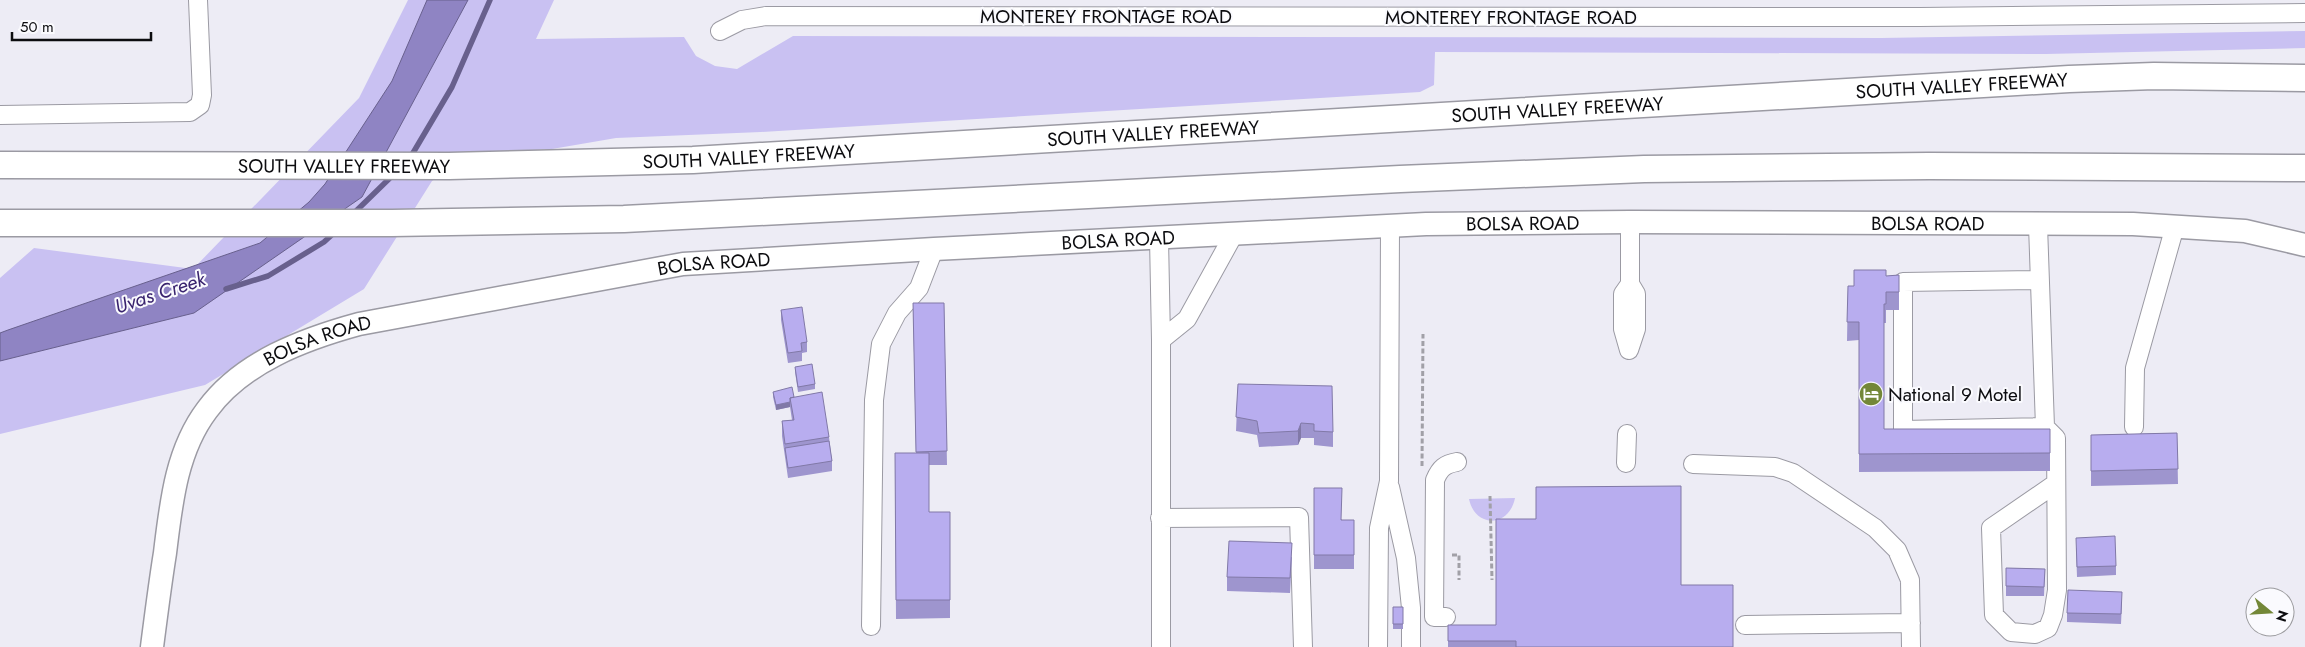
<svg xmlns="http://www.w3.org/2000/svg" width="2305" height="647" font-family="Jost,sans-serif">
	<rect width="100%" height="100%" fill="#edecf5"/>
	<path fill="#c9c1f2" d="M 408,0 L 554,0 L 536,39 L 684,37 L 696,56 L 715,66 L 737,69 L 793,36 L 1881,38 L 2305,31 L 2305,48 L 2046,54 L 1435,52 L 1434,85 L 1420,92 L 761,132 L 616,138 L 552,149 L 474,154 L 432,181 L 364,289 L 205,385 L 0,434 L 0,278 L 34,248 L 193,269 L 359,98 Z
		M 1515,498 C 1509,528 1475,528 1469,499 Z"/>
	<path fill="#8f84c3" stroke="#68608d" d="M 427,0 L 468,0 L 362,197 L 194,313 L 0,361 L 0,333 L 8,330 L 260,243 L 309,202 L 325,184 L 392,81 Z"/>
	<g fill="none" stroke-linecap="round" stroke-linejoin="round">
		<path stroke="#68608d" stroke-width="5.5" d="M 410,158 L 452,87 L 490,0
			M 353,214 L 393,175
			M 226,289 L 268,276 L 324,242 L 336,231"/>
		<g stroke="#9b9aa3" stroke-width="20">
			<path id="minor" d="M 720,31 L 742,20 L 766,16 L 1920,17 L 2305,13
				M 0,115 L 190,112 L 200,105 L 202,95 L 198,0
				M 2038,225 L 2045,427 L 1903,430 L 1903,282 L 2039,280
				M 1159,238 L 1161,340 L 1161,647
				M 1630,284 L 1636,294 L 1636,329 L 1629,350 L 1623,329 L 1623,294 Z
				M 1630,284 L 1630,222
				M 1161,340 L 1187,319 L 1234,234
				M 2045,427 L 2056,438 L 2057,590 L 2053,615 L 2048,628 L 2035,634 L 2011,632 L 1994,615 L 1991,528 L 2055,484
				M 2134,427 L 2135,368 L 2175,226
				M 1626,463 L 1627,434
				M 1693,464 L 1775,467 L 1793,473 L 1875,528 L 1897,550 L 1910,580 L 1911,647
				M 1390,487 L 1406,558 L 1411,608 L 1411,647
				M 1160,518 L 1299,517 L 1303,647
				M 1446,617 L 1434,617 L 1435,480 C 1440,468 1445,464 1457,462
				M 1745,625 L 1911,623
				M 871,626 L 874,400 L 881,344 L 897,313 L 919,288 L 934,249
				M 1378,647 L 1379,528 L 1389,481 L 1390,226"/>
		</g>
		<g stroke="#9b9aa3" stroke-width="25">
			<g id="major">
				<path id="s1" d="M 152,647 C 156,616 160,584 165,553 C 171,504 176,451 207,410 C 242,362 304,339 359,324 L 683,264 L 934,249 L 1426,224 L 1630,222 L 2133,224 L 2245,231 L 2305,245"/>
			</g>
		</g>
		<g stroke="#9b9aa3" stroke-width="29">
			<g id="highway">
				<path id="s2" d="M 0,165 L 449,166 L 693,160 L 2069,79 L 2154,76 L 2305,78"/>
				<path d="M 0,223 L 392,223 L 624,219 L 1400,179 L 1644,169 L 1929,166 L 2305,168"/>
			</g>
		</g>
		<path stroke="#a1a0a7" stroke-width="3" stroke-dasharray="5 2.5" stroke-linecap="butt" d="M 1422,466 L 1423,334
			M 1490,496 L 1492,580
			M 1452,555 L 1459,555 L 1459,580"/>
		<use href="#minor" stroke="#fff" stroke-width="18"/>
		<use href="#major" stroke="#fff" stroke-width="22"/>
		<use href="#highway" stroke="#fff" stroke-width="26"/>
	</g>
	<path fill="#9e95ce" d="M 1899,275 L 1899,310 L 1886,310 L 1886,323 L 1884,323 L 1884,429 L 2050,429 L 2050,471 L 1859,472 L 1859,340 L 1847,341 L 1848,286 L 1854,286 L 1886,276 Z
		M 913,303 L 944,303 L 947,465 L 929,465 L 929,512 L 950,512 L 950,618 L 896,619 L 895,453 L 916,453 Z
		M 781,310 L 807,342 L 807,352 L 802,353 L 802,361 L 788,363 L 781,320 Z
		M 795,367 L 815,384 L 815,389 L 798,392 L 795,372 Z
		M 1238,384 L 1333,432 L 1333,447 L 1314,445 L 1314,438 L 1301,438 L 1298,445 L 1259,447 L 1257,435 L 1236,431 Z
		M 773,392 L 794,397 L 829,437 L 832,461 L 832,471 L 788,478 L 782,436 L 782,421 L 792,420 L 790,407 L 776,410 L 773,397 Z
		M 2177,433 L 2178,484 L 2091,486 L 2091,435 Z
		M 1314,488 L 1342,520 L 1354,520 L 1354,569 L 1314,569 Z
		M 1536,519 L 1681,585 L 1733,647 L 1448,647 L 1448,625 L 1496,625 Z
		M 2076,548 L 2116,566 L 2116,575 L 2077,577 Z
		M 1292,557 L 1290,593 L 1227,591 L 1227,577 Z
		M 2006,568 L 2045,569 L 2044,596 L 2006,596 Z
		M 2122,602 L 2121,624 L 2067,622 L 2067,613 Z
		M 1393,607 L 1403,607 L 1403,629 L 1393,629 Z"/>
	<path fill="#8179a7" d="M 790,402 L 790,407 L 776,410 L 776,405 Z
		M 1301,423 L 1301,438 L 1298,445 L 1298,431 Z"/>
	<path fill="#b8adef" stroke="#8179a7" d="M 1854,270 L 1886,270 L 1886,276 L 1899,275 L 1899,292 L 1886,292 L 1886,304 L 1884,304 L 1884,429 L 2050,429 L 2050,453 L 1859,454 L 1859,322 L 1847,322 L 1848,286 L 1854,286 Z
		M 913,303 L 944,303 L 947,451 L 916,452 Z
		M 802,307 L 807,342 L 801,343 L 802,351 L 788,353 L 781,310 Z
		M 812,364 L 815,384 L 798,387 L 795,367 Z
		M 1238,384 L 1332,386 L 1333,432 L 1314,431 L 1314,424 L 1301,423 L 1298,431 L 1259,433 L 1257,421 L 1236,417 Z
		M 792,387 L 794,397 L 790,398 L 790,402 L 776,405 L 773,392 Z
		M 822,392 L 829,437 L 785,444 L 782,421 L 794,420 L 790,398 Z
		M 2177,433 L 2178,469 L 2091,471 L 2091,435 Z
		M 829,441 L 832,461 L 788,468 L 785,448 Z
		M 895,453 L 929,453 L 929,512 L 950,512 L 950,600 L 896,600 Z
		M 1681,486 L 1681,585 L 1733,585 L 1733,647 L 1516,647 L 1516,641 L 1448,641 L 1448,625 L 1496,625 L 1496,519 L 1536,519 L 1536,487 Z
		M 1314,488 L 1342,488 L 1341,520 L 1354,520 L 1354,555 L 1314,555 Z
		M 2115,536 L 2116,566 L 2077,567 L 2076,538 Z
		M 1229,541 L 1292,543 L 1290,578 L 1227,577 Z
		M 2006,568 L 2045,569 L 2044,587 L 2006,586 Z
		M 2068,590 L 2122,592 L 2121,614 L 2067,613 Z
		M 1393,607 L 1403,607 L 1403,624 L 1393,624 Z"/>
	<defs>
		<g id="hotel-disc" transform="scale(1.25)"><circle r="9.5" fill="#738738" stroke="#fafafe"/><path d="M-6-4.5h1.5V1H6V5H4.5V3h-9V5H-6ZM-4 0a1.8 1.8 0 1 1 3.6 0ZM.5 0V-2.5h3Q6-2.5 6 0Z" fill="#fff"/></g>
	</defs>
	<g fill-rule="evenodd">
		<use href="#hotel-disc" x="1871" y="394"/>
	</g>
	<g text-anchor="middle" dominant-baseline="central" stroke-width="4" stroke-linejoin="round" paint-order="stroke">
		<g font-size="19" fill="#0c0c0f" stroke="#fafafe">
			<text x="1106" y="16">MONTEREY FRONTAGE ROAD</text>
			<text x="1511" y="17">MONTEREY FRONTAGE ROAD</text>
			<text stroke="none"><textPath href="#s2" startOffset="1964">SOUTH VALLEY FREEWAY</textPath></text>
			<text stroke="none"><textPath href="#s2" startOffset="1559">SOUTH VALLEY FREEWAY</textPath></text>
			<text stroke="none"><textPath href="#s2" startOffset="1154">SOUTH VALLEY FREEWAY</textPath></text>
			<text stroke="none"><textPath href="#s2" startOffset="749">SOUTH VALLEY FREEWAY</textPath></text>
			<text stroke="none"><textPath href="#s2" startOffset="344">SOUTH VALLEY FREEWAY</textPath></text>
			<text stroke="none"><textPath href="#s1" startOffset="1594">BOLSA ROAD</textPath></text>
			<text stroke="none"><textPath href="#s1" startOffset="1999">BOLSA ROAD</textPath></text>
			<text stroke="none"><textPath href="#s1" startOffset="1189">BOLSA ROAD</textPath></text>
			<text stroke="none"><textPath href="#s1" startOffset="784">BOLSA ROAD</textPath></text>
			<text stroke="none"><textPath href="#s1" startOffset="379">BOLSA ROAD</textPath></text>
		</g>
		<g font-size="19" fill="#0c0c0f" stroke="#fafafe" text-anchor="start">
			<text x="1888" y="394">National 9 Motel</text>
		</g>
		<g font-size="20" font-style="italic" fill="#39236e" stroke="#fafafe">
			<text transform="translate(160 293) rotate(-18)">Uvas Creek</text>
		</g>
	</g>
	<g transform="translate(2270 612) rotate(108)"><circle r="24" fill="#fafafe" stroke="#9b9b9e"/>
	<path d="M0-4L9 19L0 12L-9 19Z" fill="#738738"/>
	<text y="-8" font-size="14" font-weight="bold" text-anchor="middle" fill="#0c0c0f">N</text>
	</g>
	<path d="M12 32v8h139v-8" fill="none" stroke="#0c0c0f" stroke-width="2.5"/>
	<text x="20" y="32" font-size="15" fill="#0c0c0f" stroke="#fafafe" stroke-width="4" paint-order="stroke">50 m</text>
</svg>
